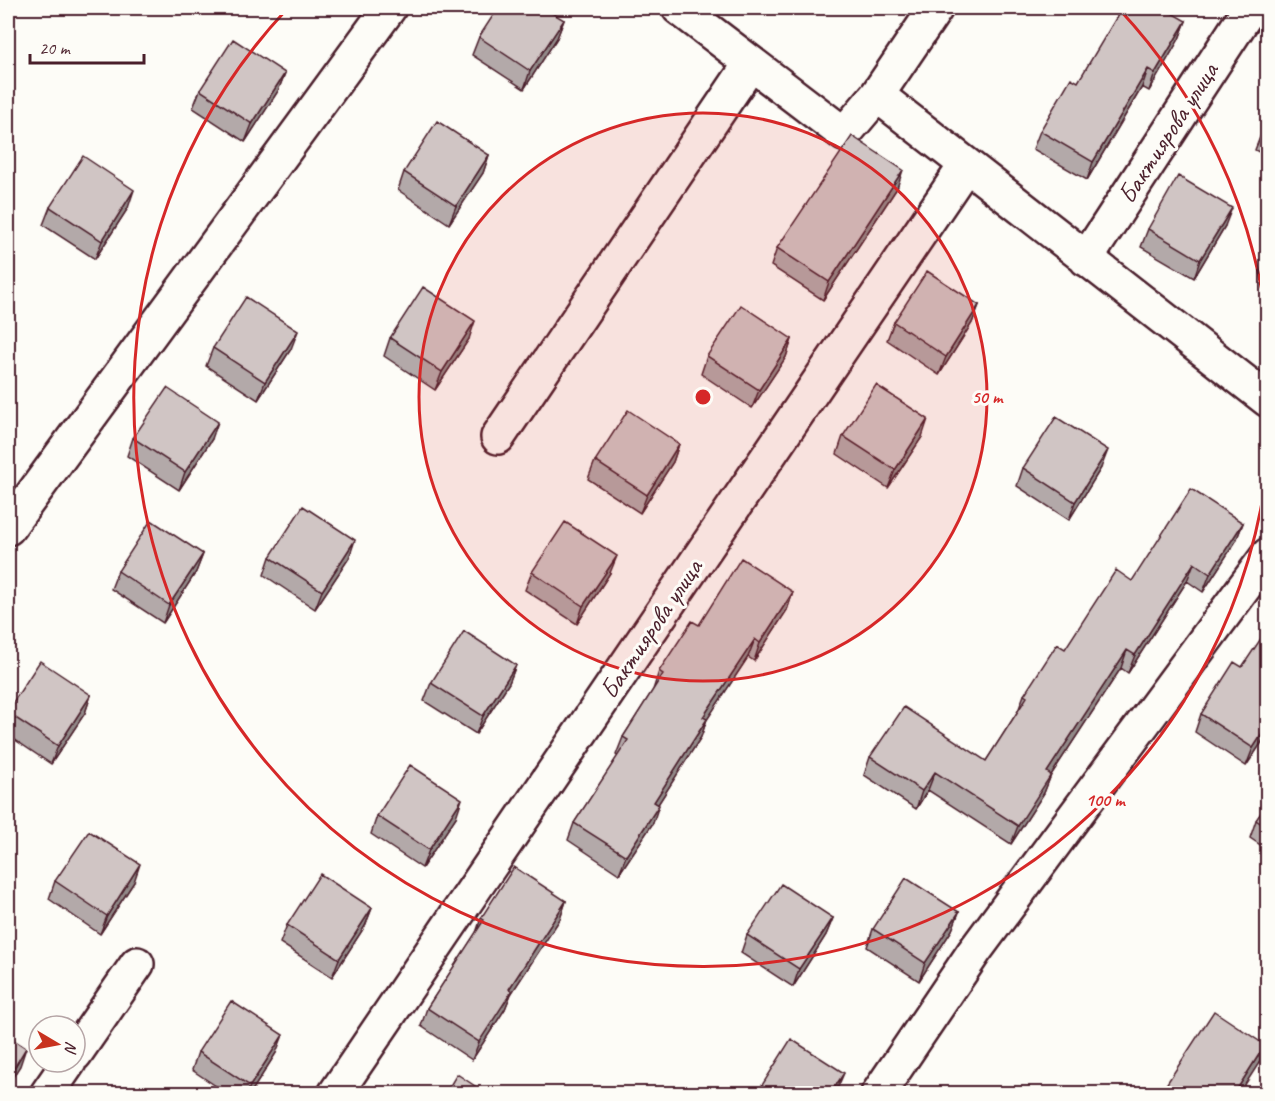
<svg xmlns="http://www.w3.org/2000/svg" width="1275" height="1101" font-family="Caveat,sans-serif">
	<rect width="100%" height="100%" fill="#fdfcf7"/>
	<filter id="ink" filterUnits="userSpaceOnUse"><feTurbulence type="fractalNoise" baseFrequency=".0167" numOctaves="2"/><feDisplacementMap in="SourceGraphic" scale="12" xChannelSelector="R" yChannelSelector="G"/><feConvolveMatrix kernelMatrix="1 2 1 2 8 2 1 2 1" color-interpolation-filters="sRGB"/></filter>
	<g filter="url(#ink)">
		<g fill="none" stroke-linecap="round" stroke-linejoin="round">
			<g stroke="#4a1f2b" stroke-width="38">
				<path id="minor" d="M 679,8 L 844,134 L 877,95 L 1268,400
					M 877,95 L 936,8
					M 1086,259 L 1250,8
					M 498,437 L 751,63
					M 8,528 L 389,8
					M 75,1054 L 137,964
					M 47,1094 L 69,1062
					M 335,1094 L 966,165
					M 878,1094 L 974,952 L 1268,555"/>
			</g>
			<use href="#minor" stroke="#fdfcf7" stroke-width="33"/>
		</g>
		<path fill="#b3a9a9" stroke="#4a1f2b" stroke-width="1.5" d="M 564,20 L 557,38 L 524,89 L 472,55 L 479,37 Z
			M 1186,21 L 1179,39 L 1149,91 L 1142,87 L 1087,180 L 1033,149 L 1040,131 L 1078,82 Z
			M 285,73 L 278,91 L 245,142 L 193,108 L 200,90 Z
			M 1268,121 L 1268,157 L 1255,150 L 1262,132 Z
			M 489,155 L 483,173 L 449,224 L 398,190 L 404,172 Z
			M 897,188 L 823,300 L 771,266 L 777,248 Z
			M 50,207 L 128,208 L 95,259 L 43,225 Z
			M 1225,226 L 1194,278 L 1141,247 L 1148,229 Z
			M 979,305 L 972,323 L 939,375 L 887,340 L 894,322 Z
			M 390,338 L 469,339 L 435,390 L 384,356 Z
			M 792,339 L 786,357 L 752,408 L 701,374 L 707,356 Z
			M 213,348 L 291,349 L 258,400 L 206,366 Z
			M 843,436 L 922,437 L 888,488 L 837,454 Z
			M 133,438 L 212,439 L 179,490 L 127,456 Z
			M 679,444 L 673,462 L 640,513 L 588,479 L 595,461 Z
			M 1023,468 L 1101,468 L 1069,520 L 1017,486 Z
			M 1243,523 L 1236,541 L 1203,592 L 1187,581 L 1128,673 L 1121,668 L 1051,775 L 1044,793 L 1011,844 L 928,790 L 916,809 L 864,775 L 870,757 L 986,761 L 1018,711 L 1024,695 L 1065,649 Z
			M 203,554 L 196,572 L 163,623 L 111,589 L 118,571 Z
			M 270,557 L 349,558 L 315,609 L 264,575 Z
			M 532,572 L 610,573 L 577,624 L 525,590 Z
			M 793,592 L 787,610 L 754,661 L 748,657 L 707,719 L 701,737 L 658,804 L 653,823 L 619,874 L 568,840 L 574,823 L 618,756 L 616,755 L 623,737 L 653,690 L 659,671 L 699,625 Z
			M 516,665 L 509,683 L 476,734 L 424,701 L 431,683 Z
			M 1242,667 L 1268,733 L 1246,766 L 1195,732 L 1201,714 Z
			M 91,695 L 85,713 L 51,764 L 8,735 L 8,710 Z
			M 1268,803 L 1268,850 L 1250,838 L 1256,820 Z
			M 377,816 L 456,817 L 422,868 L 371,834 Z
			M 55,881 L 134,882 L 100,934 L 49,899 Z
			M 566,901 L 560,919 L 511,994 L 505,1009 L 472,1060 L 421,1026 L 427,1008 L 476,933 L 481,918 Z
			M 372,908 L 365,926 L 332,977 L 280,943 L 287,925 Z
			M 959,912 L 952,930 L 919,981 L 867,947 L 873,929 Z
			M 833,918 L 826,935 L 793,987 L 741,953 L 747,935 Z
			M 198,1052 L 276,1053 L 250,1094 L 228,1094 L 192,1070 Z"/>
		<path fill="#928a89" stroke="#4a1f2b" stroke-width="1.5" d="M 564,20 L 557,38 L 524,89 L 530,71 Z
			M 1186,21 L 1179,39 L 1149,91 L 1155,73 Z
			M 1148,69 L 1142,87 L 1087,180 L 1093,162 Z
			M 285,73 L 278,91 L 245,142 L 252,124 Z
			M 489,155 L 483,173 L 449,224 L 456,206 Z
			M 903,170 L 897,188 L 823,300 L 829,282 Z
			M 134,190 L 128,208 L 95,259 L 102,241 Z
			M 1232,208 L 1225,226 L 1194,278 L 1200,260 Z
			M 979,305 L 972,323 L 939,375 L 946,357 Z
			M 475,321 L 469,339 L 435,390 L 442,372 Z
			M 298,331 L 291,349 L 258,400 L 265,382 Z
			M 792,339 L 786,357 L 752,408 L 759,390 Z
			M 928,419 L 922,437 L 888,488 L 895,470 Z
			M 218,422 L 212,439 L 179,490 L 185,472 Z
			M 679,444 L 673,462 L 640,513 L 647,495 Z
			M 1108,450 L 1101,468 L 1069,520 L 1075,502 Z
			M 1243,523 L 1236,541 L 1203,592 L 1210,574 Z
			M 355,540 L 349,558 L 315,609 L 322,591 Z
			M 203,554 L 196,572 L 163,623 L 169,605 Z
			M 617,556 L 610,573 L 577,624 L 583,606 Z
			M 1194,563 L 1187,581 L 1128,673 L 1135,655 Z
			M 793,592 L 787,610 L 754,661 L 760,643 Z
			M 755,639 L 748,657 L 697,735 L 703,717 Z
			M 1127,650 L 1121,668 L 1051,775 L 1044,793 L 1011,844 L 1018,826 L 1047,772 Z
			M 516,665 L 509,683 L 476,734 L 483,716 Z
			M 91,695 L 85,713 L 51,764 L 58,746 Z
			M 707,719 L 701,737 L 648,820 L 654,802 Z
			M 1268,725 L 1268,733 L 1246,766 L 1253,748 Z
			M 935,772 L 928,790 L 916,809 L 922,791 Z
			M 462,799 L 456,817 L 422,868 L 429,850 Z
			M 659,805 L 653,823 L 619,874 L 626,856 Z
			M 140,864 L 134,882 L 100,934 L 107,916 Z
			M 566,901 L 560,919 L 511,994 L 505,1009 L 472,1060 L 479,1042 L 509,989 Z
			M 372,908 L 365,926 L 332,977 L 339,959 Z
			M 959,912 L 952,930 L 919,981 L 925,963 Z
			M 833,918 L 826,935 L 793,987 L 799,969 Z
			M 283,1035 L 276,1053 L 250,1094 L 247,1094 L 250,1086 Z
			M 1265,1045 L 1259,1063 L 1239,1094 L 1234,1094 Z
			M 26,1048 L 20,1066 L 8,1085 L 8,1078 Z
			M 844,1073 L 835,1094 L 830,1094 Z"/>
		<path fill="#d0c5c4" stroke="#4a1f2b" stroke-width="1.5" d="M 498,8 L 544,8 L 564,20 L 530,71 L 479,37 Z
			M 1122,8 L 1163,8 L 1186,21 L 1155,73 L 1148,69 L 1093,162 L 1040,131 L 1071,78 L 1078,82 Z
			M 233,39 L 285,73 L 252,124 L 200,90 Z
			M 437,121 L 489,155 L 456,206 L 404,172 Z
			M 1268,121 L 1268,135 L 1262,132 Z
			M 852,136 L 903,170 L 829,282 L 777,248 Z
			M 83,156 L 134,190 L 102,241 L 50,207 Z
			M 1178,176 L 1232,208 L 1200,260 L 1148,229 Z
			M 927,271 L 979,305 L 946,357 L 894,322 Z
			M 423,287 L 475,321 L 442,372 L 390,338 Z
			M 246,297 L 298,331 L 265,382 L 213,348 Z
			M 741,305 L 792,339 L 759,390 L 707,356 Z
			M 876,385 L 928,419 L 895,470 L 843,436 Z
			M 167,388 L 218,422 L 185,472 L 133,438 Z
			M 628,410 L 679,444 L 647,495 L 595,461 Z
			M 1056,417 L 1108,450 L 1075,502 L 1023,468 Z
			M 1191,489 L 1243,523 L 1210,574 L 1194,563 L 1135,655 L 1127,650 L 1047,772 L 1051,775 L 1018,826 L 935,772 L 922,791 L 870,757 L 904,707 L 986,761 L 1027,697 L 1024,695 L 1057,644 L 1065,649 L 1116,570 L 1132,581 Z
			M 303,506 L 355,540 L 322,591 L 270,557 Z
			M 151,520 L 203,554 L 169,605 L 118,571 Z
			M 565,522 L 617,556 L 583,606 L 532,572 Z
			M 741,558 L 793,592 L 760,643 L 755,639 L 703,717 L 707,719 L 654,802 L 659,805 L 626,856 L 574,823 L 628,740 L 623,737 L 663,674 L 659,671 L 692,621 L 699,625 Z
			M 1268,628 L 1268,725 L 1253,748 L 1201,714 L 1234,662 L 1242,667 Z
			M 464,631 L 516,665 L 483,716 L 431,683 Z
			M 40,661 L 91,695 L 58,746 L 8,713 L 8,710 Z
			M 410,765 L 462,799 L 429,850 L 377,816 Z
			M 1268,803 L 1268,828 L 1256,820 Z
			M 89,831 L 140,864 L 107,916 L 55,881 Z
			M 514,867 L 566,901 L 509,989 L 512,991 L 479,1042 L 427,1008 L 484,920 L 481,918 Z
			M 320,874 L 372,908 L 339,959 L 287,925 Z
			M 906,878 L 959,912 L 925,963 L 873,929 Z
			M 781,884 L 833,918 L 799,969 L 747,935 Z
			M 231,1001 L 283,1035 L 250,1086 L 198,1052 Z
			M 1214,1011 L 1265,1045 L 1234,1094 L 1160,1094 Z
			M 8,1036 L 26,1048 L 8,1078 Z
			M 791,1039 L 844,1073 L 830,1094 L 764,1094 L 759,1090 Z
			M 457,1074 L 487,1094 L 445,1094 Z"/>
	</g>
	<circle cx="703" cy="397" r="284" fill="#d62828" fill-opacity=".12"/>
	<g fill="none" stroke="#d62828" stroke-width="3">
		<circle cx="703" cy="397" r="284"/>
		<path d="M1267 471A569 569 0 1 1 287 9M1119 9A569 569 0 0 1 1267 323"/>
	</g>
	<g text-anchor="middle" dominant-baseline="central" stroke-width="6" stroke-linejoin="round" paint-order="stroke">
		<g font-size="26" fill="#4a1f2b" stroke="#fdfcf7">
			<text transform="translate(1168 133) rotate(-57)">Бактиярова улица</text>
			<text transform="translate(651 629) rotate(-56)">Бактиярова улица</text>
		</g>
	</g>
	<circle cx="703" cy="397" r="9" fill="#d62828" stroke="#fdfcf7" stroke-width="3"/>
	<g font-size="18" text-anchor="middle" font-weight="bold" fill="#d62828" stroke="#fdfcf7" stroke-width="6" stroke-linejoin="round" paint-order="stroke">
		<text x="987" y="403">50 m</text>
		<text x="1105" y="806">100 m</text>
	</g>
	<rect width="1275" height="1101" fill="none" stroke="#fdfcf7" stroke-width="30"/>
	<rect x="15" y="15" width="1245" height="1071" fill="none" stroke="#4a1f2b" stroke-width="2" filter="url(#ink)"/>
	<g transform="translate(57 1044) rotate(100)"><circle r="28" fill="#fdfcf7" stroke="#b5a4a5" stroke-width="1.5"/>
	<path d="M0-4.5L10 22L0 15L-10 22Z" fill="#c8321e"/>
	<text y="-9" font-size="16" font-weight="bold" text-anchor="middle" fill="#4a1f2b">N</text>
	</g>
	<path d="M30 54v9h114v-9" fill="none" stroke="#4a1f2b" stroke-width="3"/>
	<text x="39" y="54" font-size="18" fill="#4a1f2b" stroke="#fdfcf7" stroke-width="4.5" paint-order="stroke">20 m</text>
</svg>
